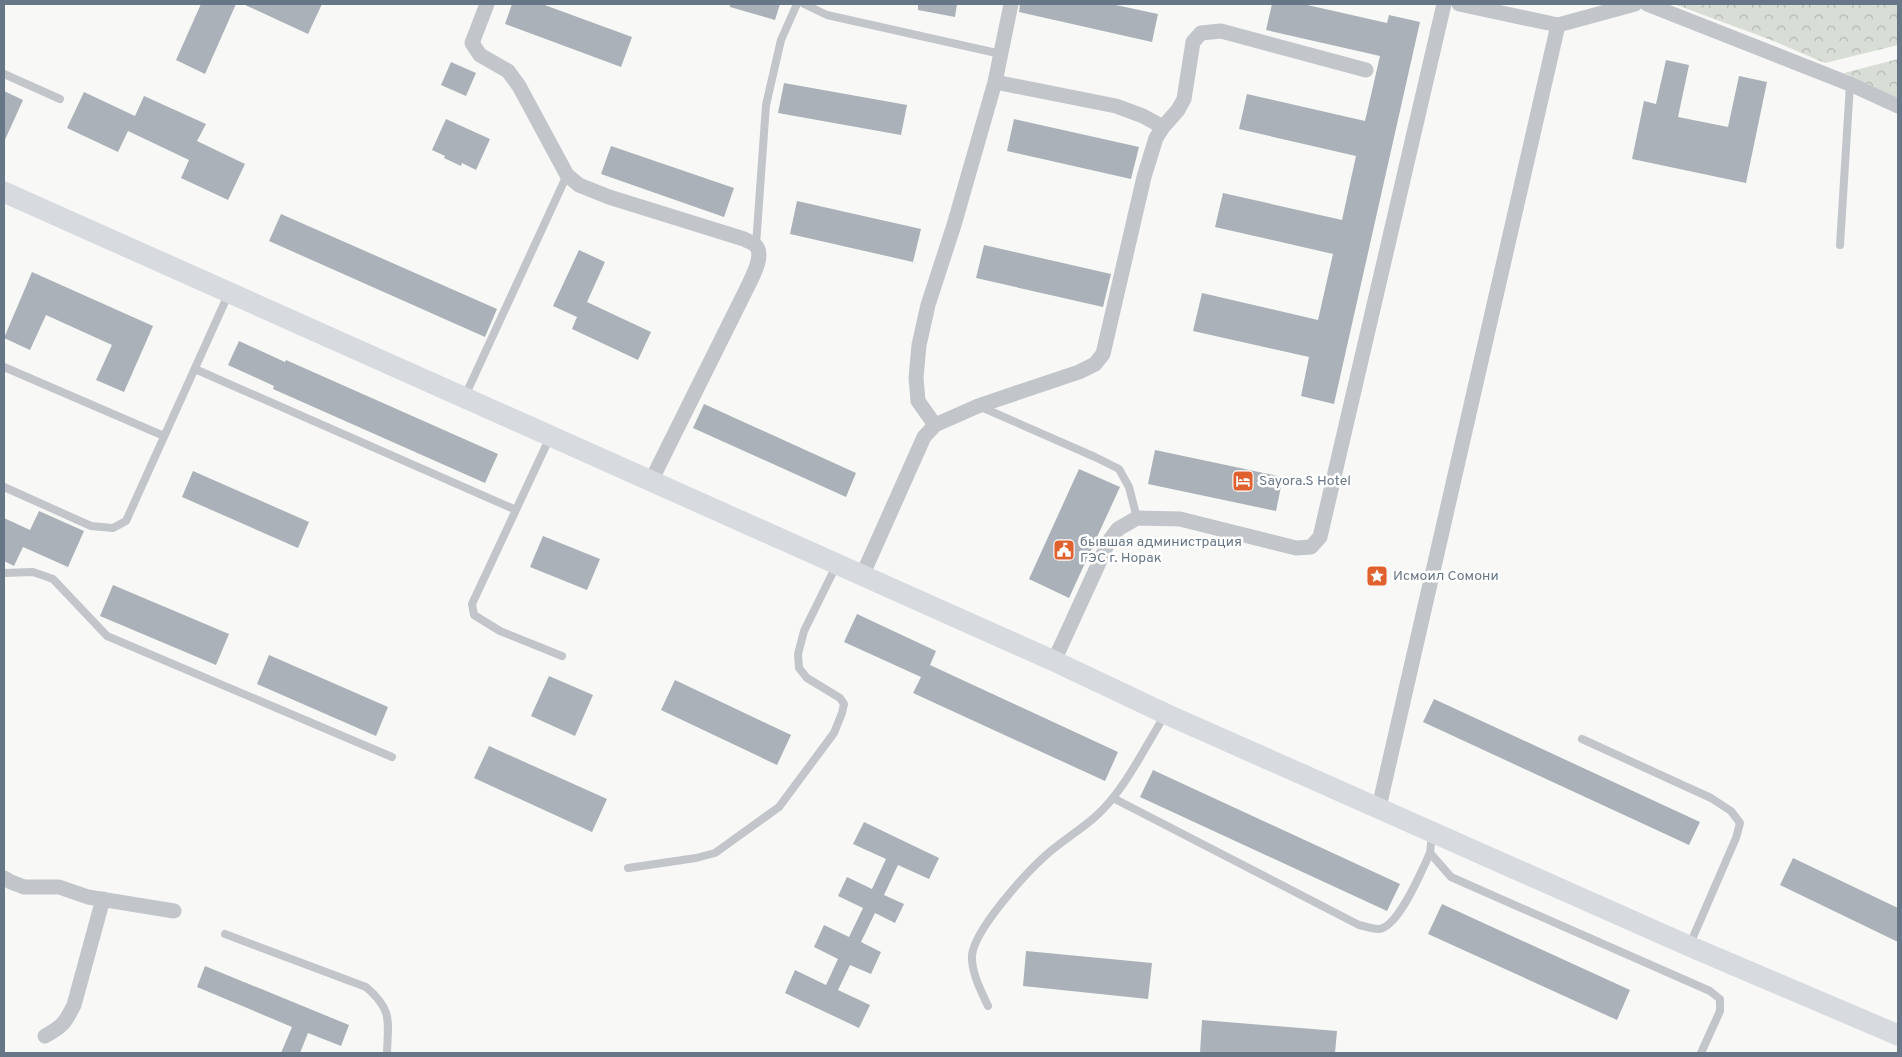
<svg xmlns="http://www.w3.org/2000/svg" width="1902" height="1057" font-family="Overpass,sans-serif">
	<defs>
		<pattern id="forest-crowns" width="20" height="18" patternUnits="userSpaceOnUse" patternTransform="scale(1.25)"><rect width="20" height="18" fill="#d8ddd5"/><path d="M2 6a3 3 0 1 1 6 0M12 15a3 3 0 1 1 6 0" fill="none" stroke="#b3b8b2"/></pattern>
	</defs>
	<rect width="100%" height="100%" fill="#f8f9f6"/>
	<path fill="url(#forest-crowns)" d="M 1674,4 L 1898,4 L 1898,45 L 1825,63 L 1771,40 Z
		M 1898,59 L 1898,98 L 1844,73 Z"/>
	<path fill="#aab1b8" d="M 201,4 L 236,4 L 205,74 L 176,60 Z
		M 243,4 L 322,4 L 308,34 Z
		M 512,4 L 542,4 L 632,37 L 621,67 L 505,24 Z
		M 730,4 L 780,4 L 775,20 L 730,7 Z
		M 918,4 L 957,4 L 955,17 L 918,10 Z
		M 1020,4 L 1111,4 L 1158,14 L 1152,42 L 1019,12 Z
		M 1272,4 L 1303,4 L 1387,23 L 1389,15 L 1420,22 L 1334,404 L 1301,396 L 1309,357 L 1193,331 L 1202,293 L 1318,320 L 1333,254 L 1215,227 L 1223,193 L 1342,220 L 1356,156 L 1239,129 L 1247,94 L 1365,121 L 1380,56 L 1266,30 Z
		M 1666,60 L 1689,65 L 1678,117 L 1728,127 L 1739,76 L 1767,82 L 1746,183 L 1632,159 L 1644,101 L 1656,104 Z
		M 451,62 L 476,73 L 466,96 L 441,85 Z
		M 784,83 L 907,105 L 901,135 L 778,113 Z
		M 4,91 L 23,100 L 4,142 Z
		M 84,92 L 135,116 L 144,96 L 206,124 L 197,141 L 245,164 L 228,200 L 181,178 L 189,160 L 128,131 L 118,152 L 67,128 Z
		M 446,119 L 490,139 L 476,170 L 462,163 L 461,166 L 444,158 L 445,156 L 432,150 Z
		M 1014,119 L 1139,147 L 1131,179 L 1007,151 Z
		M 611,146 L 734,188 L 724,217 L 601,174 Z
		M 797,201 L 921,229 L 913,262 L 790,234 Z
		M 281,214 L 497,309 L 485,337 L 269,241 Z
		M 984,245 L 1111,274 L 1103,307 L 976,278 Z
		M 579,250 L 605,262 L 587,302 L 651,332 L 638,360 L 572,329 L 577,317 L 553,306 Z
		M 32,272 L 153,326 L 124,392 L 96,380 L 112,345 L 46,315 L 30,350 L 4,338 Z
		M 239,341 L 285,362 L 286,360 L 498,454 L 485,483 L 273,389 L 274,386 L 228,365 Z
		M 704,404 L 856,473 L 846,497 L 693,428 Z
		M 1155,450 L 1283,477 L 1276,511 L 1148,484 Z
		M 1079,469 L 1120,487 L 1069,598 L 1029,579 Z
		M 193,471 L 309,522 L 298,548 L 182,497 Z
		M 39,511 L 84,531 L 68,567 L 23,547 L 14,566 L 4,561 L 4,518 L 30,530 Z
		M 543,536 L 600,559 L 587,590 L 530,567 Z
		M 113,585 L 229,634 L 216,665 L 100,616 Z
		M 857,614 L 936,651 L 930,665 L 1118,752 L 1105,781 L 913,693 L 921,677 L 844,642 Z
		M 269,655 L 388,707 L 376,736 L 257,684 Z
		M 549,676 L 593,695 L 575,736 L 531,716 Z
		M 675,680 L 791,735 L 777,765 L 661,710 Z
		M 1434,699 L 1700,822 L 1689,845 L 1423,722 Z
		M 489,746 L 607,799 L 592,832 L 474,778 Z
		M 1153,770 L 1400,884 L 1387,911 L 1140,797 Z
		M 864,822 L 939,858 L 929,879 L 898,865 L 884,895 L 904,904 L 895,923 L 875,913 L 861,942 L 881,952 L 871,974 L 850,965 L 838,990 L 870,1005 L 859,1028 L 785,993 L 795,970 L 826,985 L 838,959 L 814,947 L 824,925 L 849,937 L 863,908 L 838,896 L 847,877 L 872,889 L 886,859 L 853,844 Z
		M 1793,858 L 1898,908 L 1898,942 L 1780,885 Z
		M 1442,904 L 1630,990 L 1617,1020 L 1428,934 Z
		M 1026,951 L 1152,963 L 1148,999 L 1023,986 Z
		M 205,966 L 349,1025 L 341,1046 L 308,1033 L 300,1053 L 281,1053 L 292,1027 L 197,987 Z
		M 1202,1020 L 1337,1031 L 1335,1053 L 1200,1053 Z"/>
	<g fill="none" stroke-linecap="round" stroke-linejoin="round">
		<path stroke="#c2c5ca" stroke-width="8" d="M 804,4 L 827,15 L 1001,54
			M 4,74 L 60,99
			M 756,245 L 766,105 L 781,40 L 797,4
			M 1840,245 L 1850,84
			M 4,367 L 164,436
			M 195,369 L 516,510
			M 465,396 L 567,175
			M 981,407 L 1095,457 L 1119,469 L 1129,487 L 1137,518
			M 550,437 L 472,604 L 474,615 L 500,631 L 562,656
			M 4,487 L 91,526 L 113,528 L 126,521 L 228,295
			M 4,573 L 33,572 L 53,579 L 107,636 L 392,757
			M 1582,739 L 1711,798 L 1731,811 L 1740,823 L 1736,838 L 1690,944
			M 1113,798 L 1359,925 C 1364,926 1372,929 1378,929 C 1398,929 1422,870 1430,853
			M 1432,835 L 1430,853 L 1451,877 L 1710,991 L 1720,999 L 1720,1011 L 1701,1053
			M 628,868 L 696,858 L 715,853 L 779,807 L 834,733 L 842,713 L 844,704 L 840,698 L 807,678 L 799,668 L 798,654 L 804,631 L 836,566
			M 225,934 L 366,987 C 393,1010 388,1021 387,1053
			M 988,1006 C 981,991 971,972 972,955 C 975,929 1025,874 1045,856 C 1061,841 1081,830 1096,816 C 1124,791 1145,747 1165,715"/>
		<path stroke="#c2c5ca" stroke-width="15" d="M 487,4 L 472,43 L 480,55 L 508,71 L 519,86 L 567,175 L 579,185 L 609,197 L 744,239 C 747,241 752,242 755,245 C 766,255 751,279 746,290 L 651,481
			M 1647,4 L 1850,84 L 1898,106
			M 1558,25 L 1635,4
			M 995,82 L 1116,106 L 1143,116 L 1163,127
			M 935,425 L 918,401 L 916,378 L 919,345 L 928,305 L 954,225 L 995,82 L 1011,4
			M 862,576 L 924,437 L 935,425 L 978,406 L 1079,372 L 1095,364 L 1103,354 L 1144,177 L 1156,138 L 1163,127 L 1178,110 L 1184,99 L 1193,42 L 1201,33 L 1221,31 L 1366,70
			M 1054,661 L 1109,541 L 1118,529 L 1137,518 L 1180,519 L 1296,548 L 1311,547 L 1320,537 L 1444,4
			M 1379,807 L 1558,25 L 1459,4
			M 4,878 L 11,882 L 24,887 L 59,887 L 88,897 L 174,911
			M 45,1036 C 63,1026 65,1023 74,1005 L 103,899"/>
		<path stroke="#d7dbdf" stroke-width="21" d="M 4,192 L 1054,661 L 1166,714 L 1689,946 L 1898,1035"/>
	</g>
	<defs>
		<g id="hotel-square" transform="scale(1.125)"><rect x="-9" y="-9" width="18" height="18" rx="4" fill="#e1612e" stroke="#fff"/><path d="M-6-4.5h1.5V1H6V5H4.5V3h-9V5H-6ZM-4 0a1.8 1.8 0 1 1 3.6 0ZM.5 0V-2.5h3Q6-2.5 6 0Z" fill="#fff"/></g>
		<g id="civic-square" transform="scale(1.125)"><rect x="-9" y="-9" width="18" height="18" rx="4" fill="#e1612e" stroke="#fff"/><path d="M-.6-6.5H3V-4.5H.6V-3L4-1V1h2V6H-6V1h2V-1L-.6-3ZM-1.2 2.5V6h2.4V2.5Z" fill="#fff"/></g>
		<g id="sight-square" transform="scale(1.125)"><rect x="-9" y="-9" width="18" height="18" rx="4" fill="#e1612e" stroke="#fff"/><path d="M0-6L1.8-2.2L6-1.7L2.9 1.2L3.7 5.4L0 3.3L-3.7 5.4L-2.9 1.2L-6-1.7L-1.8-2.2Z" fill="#fff"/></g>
	</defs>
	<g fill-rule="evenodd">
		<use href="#hotel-square" x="1243" y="481"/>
		<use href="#civic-square" x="1064" y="550"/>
		<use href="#sight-square" x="1377" y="576"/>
	</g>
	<g text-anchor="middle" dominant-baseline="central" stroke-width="5" stroke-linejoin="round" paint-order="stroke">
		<g font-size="14" fill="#687787" stroke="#fff" text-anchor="start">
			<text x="1259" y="481">Sayora.S Hotel</text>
			<text x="1080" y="542">бывшая администрация<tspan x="1080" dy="16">ГЭС г. Норак</tspan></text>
			<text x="1393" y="576">Исмоил Сомони</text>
		</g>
	</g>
	<rect width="1902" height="1057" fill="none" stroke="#687787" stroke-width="10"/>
</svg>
